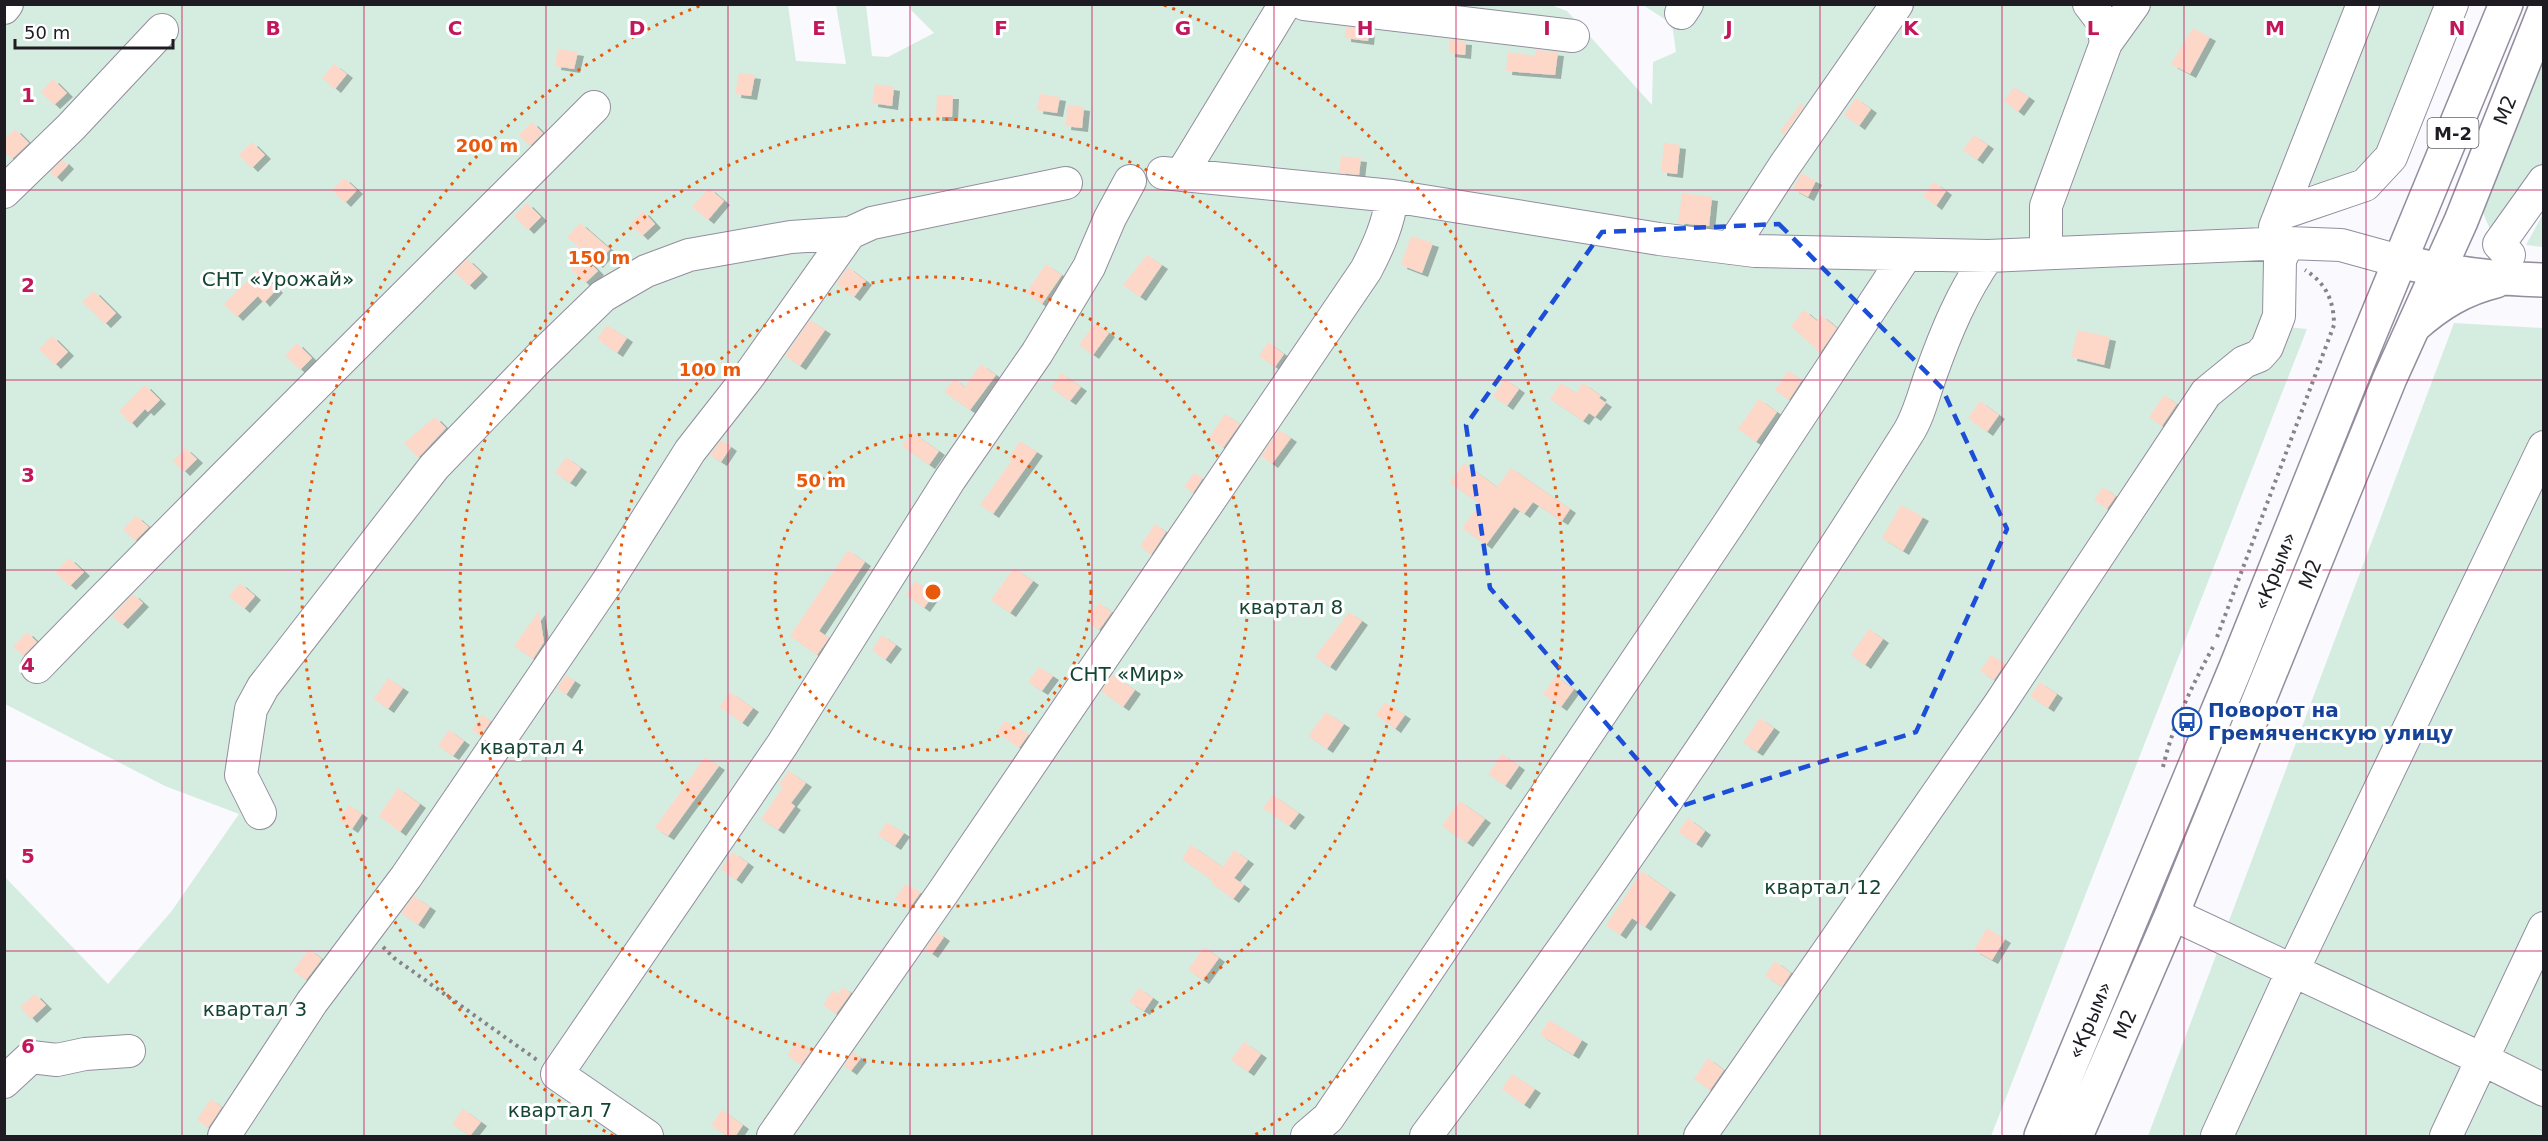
<svg xmlns="http://www.w3.org/2000/svg" width="2548" height="1141" font-family="'DejaVu Sans',sans-serif">
	<defs>
		<filter id="shadow"><feDropShadow dx="6" dy="4" stdDeviation="0" flood-color="#0004"/></filter>
	</defs>
	<rect width="100%" height="100%" fill="#faf9fd"/>
	<path fill="#d5ede1" d="M 5,5 L 788,5 L 796,61 L 846,64 L 836,5 L 866,5 L 872,56 L 888,57 L 934,33 L 911,10 L 910,5 L 1551,5 L 1567,11 L 1652,105 L 1653,62 L 1676,52 L 1672,24 L 1643,5 L 2447,5 L 2387,147 L 2361,174 L 2306,186 L 2259,324 L 2307,329 L 1991,1136 L 5,1136 L 4,876 L 108,984 L 171,912 L 239,814 L 165,786 L 5,704 Z
		M 2543,17 L 2543,168 L 2492,234 L 2478,201 Z
		M 2543,214 L 2543,247 L 2526,245 Z
		M 2454,323 L 2543,328 L 2543,1136 L 2148,1136 Z"/>
	<path fill="#fdd7c8" filter="url(#shadow)" d="M 1346,27 L 1369,30 L 1368,41 L 1345,38 Z
		M 2193,28 L 2210,37 L 2190,74 L 2171,64 Z
		M 1450,40 L 1466,41 L 1465,55 L 1449,53 Z
		M 558,49 L 578,52 L 574,69 L 555,66 Z
		M 1536,50 L 1558,52 L 1555,75 L 1506,71 L 1508,52 L 1535,56 Z
		M 334,64 L 347,74 L 335,89 L 322,78 Z
		M 739,73 L 755,75 L 751,96 L 735,94 Z
		M 53,79 L 67,93 L 54,105 L 41,92 Z
		M 875,84 L 894,87 L 892,106 L 872,103 Z
		M 2014,87 L 2029,97 L 2018,112 L 2004,101 Z
		M 1040,94 L 1060,97 L 1057,113 L 1037,110 Z
		M 937,95 L 953,95 L 952,117 L 936,117 Z
		M 1856,98 L 1871,109 L 1859,126 L 1844,115 Z
		M 1801,103 L 1804,106 L 1784,135 L 1780,132 Z
		M 1068,105 L 1084,107 L 1082,128 L 1065,126 Z
		M 532,122 L 543,133 L 530,146 L 519,135 Z
		M 15,129 L 29,143 L 12,159 L 4,152 L 4,140 Z
		M 1974,135 L 1988,145 L 1977,160 L 1963,150 Z
		M 252,142 L 265,155 L 252,168 L 239,155 Z
		M 1664,143 L 1680,145 L 1677,174 L 1661,172 Z
		M 1341,156 L 1361,158 L 1359,175 L 1339,173 Z
		M 63,160 L 68,165 L 56,178 L 50,172 Z
		M 1801,173 L 1816,181 L 1808,197 L 1793,189 Z
		M 344,178 L 357,190 L 345,203 L 332,190 Z
		M 1934,182 L 1946,191 L 1936,206 L 1923,196 Z
		M 709,188 L 724,201 L 708,220 L 692,207 Z
		M 1682,193 L 1712,197 L 1709,226 L 1678,223 Z
		M 527,203 L 541,217 L 528,230 L 514,216 Z
		M 643,211 L 655,224 L 642,236 L 630,224 Z
		M 580,223 L 610,249 L 597,264 L 567,237 Z
		M 1411,236 L 1433,243 L 1422,273 L 1401,265 Z
		M 1147,255 L 1162,265 L 1140,297 L 1123,285 Z
		M 584,257 L 598,271 L 585,283 L 571,269 Z
		M 467,259 L 482,273 L 469,286 L 454,272 Z
		M 1046,264 L 1062,275 L 1042,304 L 1026,293 Z
		M 848,267 L 866,281 L 854,297 L 836,284 Z
		M 258,270 L 277,289 L 264,303 L 258,296 L 237,317 L 224,304 Z
		M 94,291 L 116,313 L 105,324 L 82,302 Z
		M 1804,310 L 1817,321 L 1821,315 L 1837,328 L 1820,353 L 1791,326 Z
		M 810,320 L 825,330 L 800,366 L 785,356 Z
		M 1095,323 L 1109,333 L 1093,355 L 1079,345 Z
		M 607,325 L 627,338 L 617,353 L 597,339 Z
		M 2078,330 L 2110,337 L 2104,365 L 2071,357 Z
		M 52,336 L 68,352 L 55,365 L 39,349 Z
		M 1268,342 L 1284,354 L 1275,367 L 1259,356 Z
		M 297,343 L 312,358 L 300,370 L 285,355 Z
		M 981,364 L 996,375 L 970,410 L 944,392 L 954,379 L 965,387 Z
		M 1788,371 L 1802,380 L 1789,400 L 1775,390 Z
		M 1061,373 L 1081,387 L 1070,401 L 1051,388 Z
		M 1505,379 L 1519,389 L 1507,406 L 1493,396 Z
		M 1561,383 L 1576,393 L 1583,383 L 1601,396 L 1599,398 L 1606,403 L 1595,417 L 1589,413 L 1583,421 L 1550,399 Z
		M 145,385 L 160,400 L 148,412 L 145,409 L 131,424 L 119,411 Z
		M 2164,395 L 2177,404 L 2162,426 L 2149,417 Z
		M 1759,399 L 1777,412 L 1756,442 L 1738,429 Z
		M 1980,401 L 1999,415 L 1987,432 L 1968,418 Z
		M 1225,414 L 1240,424 L 1223,448 L 1209,438 Z
		M 435,417 L 446,428 L 418,458 L 404,443 Z
		M 1279,430 L 1291,438 L 1272,464 L 1261,456 Z
		M 912,432 L 939,451 L 929,465 L 902,446 Z
		M 721,440 L 731,447 L 721,462 L 710,455 Z
		M 1020,441 L 1037,452 L 993,514 L 980,505 L 1012,460 L 1009,458 Z
		M 185,448 L 197,459 L 184,472 L 173,461 Z
		M 566,457 L 581,468 L 570,483 L 555,473 Z
		M 1464,463 L 1497,487 L 1511,468 L 1570,509 L 1562,521 L 1533,502 L 1524,514 L 1514,507 L 1486,545 L 1462,528 L 1480,504 L 1450,483 Z
		M 1194,473 L 1203,478 L 1193,493 L 1184,487 Z
		M 2103,487 L 2116,496 L 2107,509 L 2094,500 Z
		M 1901,505 L 1923,517 L 1903,551 L 1882,538 Z
		M 136,516 L 149,527 L 135,541 L 123,529 Z
		M 1155,524 L 1166,532 L 1151,555 L 1140,546 Z
		M 848,550 L 865,562 L 819,631 L 829,638 L 817,655 L 790,636 Z
		M 69,558 L 84,572 L 70,586 L 55,572 Z
		M 1014,568 L 1033,581 L 1010,613 L 991,600 Z
		M 915,581 L 934,594 L 924,608 L 906,595 Z
		M 240,583 L 255,596 L 244,609 L 229,596 Z
		M 133,594 L 143,603 L 122,625 L 112,616 Z
		M 1099,603 L 1112,612 L 1099,630 L 1086,621 Z
		M 539,611 L 544,642 L 533,659 L 514,646 Z
		M 1349,612 L 1362,621 L 1330,667 L 1315,657 Z
		M 1869,629 L 1883,639 L 1865,665 L 1851,655 Z
		M 27,632 L 37,642 L 23,656 L 13,646 Z
		M 882,635 L 896,645 L 885,660 L 872,650 Z
		M 1991,655 L 2005,664 L 1994,680 L 1980,671 Z
		M 1039,667 L 1053,676 L 1042,691 L 1028,682 Z
		M 566,675 L 575,681 L 566,695 L 557,688 Z
		M 1113,675 L 1135,690 L 1123,707 L 1101,691 Z
		M 1556,676 L 1574,689 L 1561,707 L 1543,694 Z
		M 388,678 L 403,688 L 388,709 L 374,699 Z
		M 2040,682 L 2057,694 L 2048,708 L 2030,696 Z
		M 730,692 L 753,708 L 742,723 L 720,707 Z
		M 1385,702 L 1405,715 L 1395,729 L 1376,715 Z
		M 1326,712 L 1344,724 L 1327,749 L 1308,736 Z
		M 482,715 L 491,721 L 481,736 L 472,730 Z
		M 1760,718 L 1774,728 L 1757,752 L 1743,743 Z
		M 1005,721 L 1029,734 L 1019,748 L 997,732 Z
		M 449,730 L 464,741 L 453,756 L 438,746 Z
		M 1502,754 L 1519,766 L 1505,786 L 1488,774 Z
		M 705,757 L 719,766 L 668,836 L 655,828 Z
		M 789,771 L 806,783 L 791,803 L 795,806 L 778,830 L 761,819 L 783,787 L 779,784 Z
		M 398,788 L 420,804 L 400,832 L 379,816 Z
		M 1273,795 L 1299,813 L 1289,826 L 1263,808 Z
		M 1460,801 L 1485,819 L 1467,843 L 1442,826 Z
		M 349,805 L 362,814 L 352,829 L 339,820 Z
		M 1688,818 L 1705,831 L 1696,844 L 1678,832 Z
		M 887,822 L 904,833 L 895,846 L 878,835 Z
		M 1191,845 L 1223,867 L 1234,850 L 1248,860 L 1234,878 L 1244,885 L 1233,899 L 1211,883 L 1213,881 L 1182,859 Z
		M 733,852 L 748,863 L 736,880 L 721,869 Z
		M 1642,871 L 1670,891 L 1645,927 L 1632,918 L 1620,935 L 1606,925 Z
		M 905,884 L 921,892 L 909,909 L 895,899 Z
		M 414,896 L 430,907 L 418,925 L 401,913 Z
		M 1987,928 L 2005,939 L 1992,960 L 1974,950 Z
		M 937,932 L 944,937 L 932,954 L 925,949 Z
		M 1204,947 L 1219,958 L 1203,980 L 1188,970 Z
		M 309,949 L 322,959 L 306,980 L 293,971 Z
		M 1775,961 L 1791,973 L 1782,987 L 1765,976 Z
		M 843,987 L 851,993 L 836,1014 L 823,1005 L 833,990 L 838,994 Z
		M 1139,988 L 1153,998 L 1144,1011 L 1129,1002 Z
		M 35,994 L 46,1005 L 31,1019 L 20,1007 Z
		M 1549,1020 L 1582,1040 L 1573,1055 L 1540,1035 Z
		M 797,1041 L 811,1051 L 801,1065 L 787,1055 Z
		M 1244,1042 L 1261,1054 L 1248,1072 L 1231,1060 Z
		M 853,1052 L 861,1058 L 851,1071 L 844,1066 Z
		M 1708,1058 L 1724,1070 L 1710,1090 L 1694,1079 Z
		M 1512,1074 L 1535,1089 L 1524,1105 L 1502,1089 Z
		M 211,1099 L 222,1107 L 208,1128 L 197,1120 Z
		M 463,1109 L 481,1122 L 470,1136 L 452,1124 Z
		M 722,1110 L 743,1125 L 735,1137 L 728,1137 L 711,1125 Z"/>
	<g fill="none" stroke-linecap="round" stroke-linejoin="round">
		<g stroke="#938d9e" stroke-width="34">
			<path id="minor" d="M 1304,4 L 1573,36
				M 4,8 L 7,4
				M 1681,13 L 1687,4
				M 2106,43 L 2134,4
				M 1163,173 L 1392,196 L 1659,239 L 1755,251 L 1988,256 L 2288,243 L 2341,245 L 2399,261
				M 1181,175 L 1285,4
				M 4,192 L 71,127 L 162,30
				M 2280,214 L 2365,185 L 2391,157 L 2452,4
				M 2275,227 L 2363,4
				M 1731,248 L 1785,165 L 1897,4
				M 2046,253 L 2046,206 L 2106,43 L 2102,21 L 2089,4
				M 2509,255 L 2499,244 L 2544,181
				M 37,667 C 220,478 408,294 594,107
				M 260,813 L 241,775 L 251,709 L 263,687 L 434,467 L 538,359 L 603,296 L 646,271 L 689,255 L 791,237 L 850,233 L 872,223 L 1066,183
				M 2172,914 L 2482,1059 L 2544,1090
				M 4,1082 L 31,1057 L 57,1060 L 85,1054 L 129,1051
				M 224,1136 L 312,1002 L 406,877 L 608,581 L 690,451 L 748,377 L 850,233
				M 647,1136 L 557,1074 L 782,745 L 950,479 L 1037,353 L 1089,267 L 1110,218 L 1130,181
				M 773,1136 L 944,891 L 1366,270 C 1378,247 1389,223 1392,196
				M 1307,1136 L 1328,1118 L 1728,525 L 1906,255
				M 1426,1136 C 1597,909 1756,673 1908,433 C 1919,416 1924,393 1931,374 C 1946,332 1962,293 1988,256
				M 1700,1136 L 1999,705 L 2206,393 L 2244,362 L 2259,356 L 2267,347 L 2279,316 L 2280,260 L 2288,243
				M 2217,1136 L 2293,970 L 2544,447
				M 2446,1136 L 2544,928"/>
		</g>
		<g stroke="#938d9e" stroke-width="36">
			<path id="major" d="M 2399,261 C 2448,273 2494,279 2544,280
				M 2414,326 C 2439,304 2463,289 2496,281"/>
		</g>
		<g stroke="#938d9e" stroke-width="36">
			<path id="highway" d="M 2041,1136 L 2236,667 L 2357,365 L 2506,4
				M 2076,1136 L 2172,914 L 2390,378 L 2461,221 L 2544,12"/>
		</g>
		<path stroke="#868489" stroke-width="4" stroke-dasharray="3 4.5" stroke-linecap="butt" d="M 2217,637 L 2334,325 C 2334,301 2326,283 2305,270
			M 2163,767 C 2173,724 2192,686 2213,647
			M 383,947 L 394,958 L 537,1060"/>
		<use href="#minor" stroke="#fff" stroke-width="32"/>
		<use href="#major" stroke="#fff" stroke-width="33"/>
		<use href="#highway" stroke="#fff" stroke-width="33"/>
	</g>
	<path fill="none" stroke="#1d4ed8" stroke-width="4.5" stroke-dasharray="12 8" stroke-linejoin="round" d="M 1779,224 L 1942,388 L 2007,529 L 1916,732 L 1678,807 L 1490,588 L 1466,425 L 1602,232 Z"/>
	<path fill="none" stroke="#c2185b" stroke-width="1.5" stroke-opacity="0.55" d="M 182,4 L 182,1136M 364,4 L 364,1136M 546,4 L 546,1136M 728,4 L 728,1136M 910,4 L 910,1136M 1092,4 L 1092,1136M 1274,4 L 1274,1136M 1456,4 L 1456,1136M 1638,4 L 1638,1136M 1820,4 L 1820,1136M 2002,4 L 2002,1136M 2184,4 L 2184,1136M 2366,4 L 2366,1136M 4,190 L 2544,190M 4,380 L 2544,380M 4,570 L 2544,570M 4,761 L 2544,761M 4,951 L 2544,951"/>
	<g fill="none" stroke="#e8590c" stroke-width="3" stroke-dasharray="3 6">
		<circle cx="933" cy="592" r="158"/>
		<circle cx="933" cy="592" r="315"/>
		<circle cx="933" cy="592" r="473"/>
		<path d="M613 1136A631 631 0 0 1 702 5M1164 5A631 631 0 0 1 1253 1136"/>
	</g>
	<defs>
		<g id="bus-ring" transform="scale(1.5)"><circle r="9.5" fill="#fff" stroke="#1a4fb4" stroke-width="1.5"/><path d="M-5-6H5V4H4V6H2V4H-2V6H-4V4H-5ZM-3.5-4V0h7V-4ZM-3.5 1.2v1.5H-2V1.2ZM2 1.2v1.5H3.5V1.2Z" fill="#1a4fb4"/></g>
	</defs>
	<g fill-rule="evenodd">
		<use href="#bus-ring" x="2187" y="722"/>
	</g>
	<g text-anchor="middle" dominant-baseline="central" stroke-width="6" stroke-linejoin="round" paint-order="stroke">
		<rect fill="#fff" stroke="#626064" stroke-width="1.5" x="2427.5" y="118" width="51" height="30" rx="4.5"/>
		<g font-size="18" font-weight="bold" fill="#1e1c22">
			<text x="2453" y="133">М-2</text>
		</g>
		<g font-size="20" fill="#1e1c22" stroke="#fff">
			<text transform="translate(2505 110) rotate(-68)">М2</text>
			<text transform="translate(2275 571) rotate(-68)">«Крым»</text>
			<text transform="translate(2310 574) rotate(-68)">М2</text>
			<text transform="translate(2090 1020) rotate(-67)">«Крым»</text>
			<text transform="translate(2125 1024) rotate(-67)">М2</text>
		</g>
		<g font-size="20" fill="#144432" stroke="#fff">
			<text x="278" y="279">СНТ «Урожай»</text>
			<text x="1291" y="607">квартал 8</text>
			<text x="1127" y="674">СНТ «Мир»</text>
			<text x="532" y="747">квартал 4</text>
			<text x="1823" y="887">квартал 12</text>
			<text x="255" y="1009">квартал 3</text>
			<text x="560" y="1110">квартал 7</text>
		</g>
		<g font-size="20" font-weight="bold" fill="#164399" stroke="#fff" text-anchor="start">
			<text x="2208" y="710">Поворот на<tspan x="2208" dy="23">Гремяченскую улицу</tspan></text>
		</g>
	</g>
	<g font-size="20" text-anchor="middle" font-weight="bold" fill="#c2185b" stroke="#fff" stroke-width="6" stroke-linejoin="round" paint-order="stroke">
		<text x="273" y="35">B</text>
		<text x="455" y="35">C</text>
		<text x="637" y="35">D</text>
		<text x="819" y="35">E</text>
		<text x="1001" y="35">F</text>
		<text x="1183" y="35">G</text>
		<text x="1365" y="35">H</text>
		<text x="1547" y="35">I</text>
		<text x="1729" y="35">J</text>
		<text x="1911" y="35">K</text>
		<text x="2093" y="35">L</text>
		<text x="2275" y="35">M</text>
		<text x="2457" y="35">N</text>
		<text x="28" y="102">1</text>
		<text x="28" y="292">2</text>
		<text x="28" y="482">3</text>
		<text x="28" y="672">4</text>
		<text x="28" y="863">5</text>
		<text x="28" y="1053">6</text>
	</g>
	<circle cx="933" cy="592" r="9" fill="#e8590c" stroke="#fff" stroke-width="3"/>
	<g font-size="18" text-anchor="middle" font-weight="bold" fill="#e8590c" stroke="#fff" stroke-width="6" stroke-linejoin="round" paint-order="stroke">
		<text x="487" y="152">200 m</text>
		<text x="599" y="264">150 m</text>
		<text x="710" y="376">100 m</text>
		<text x="821" y="487">50 m</text>
	</g>
	<rect width="2548" height="1141" fill="none" stroke="#1e1c22" stroke-width="12"/>
	<path d="M15 39v9h158v-9" fill="none" stroke="#1e1c22" stroke-width="3"/>
	<text x="24" y="39" font-size="18" fill="#1e1c22" stroke="#ffffff" stroke-width="4.5" paint-order="stroke">50 m</text>
</svg>
